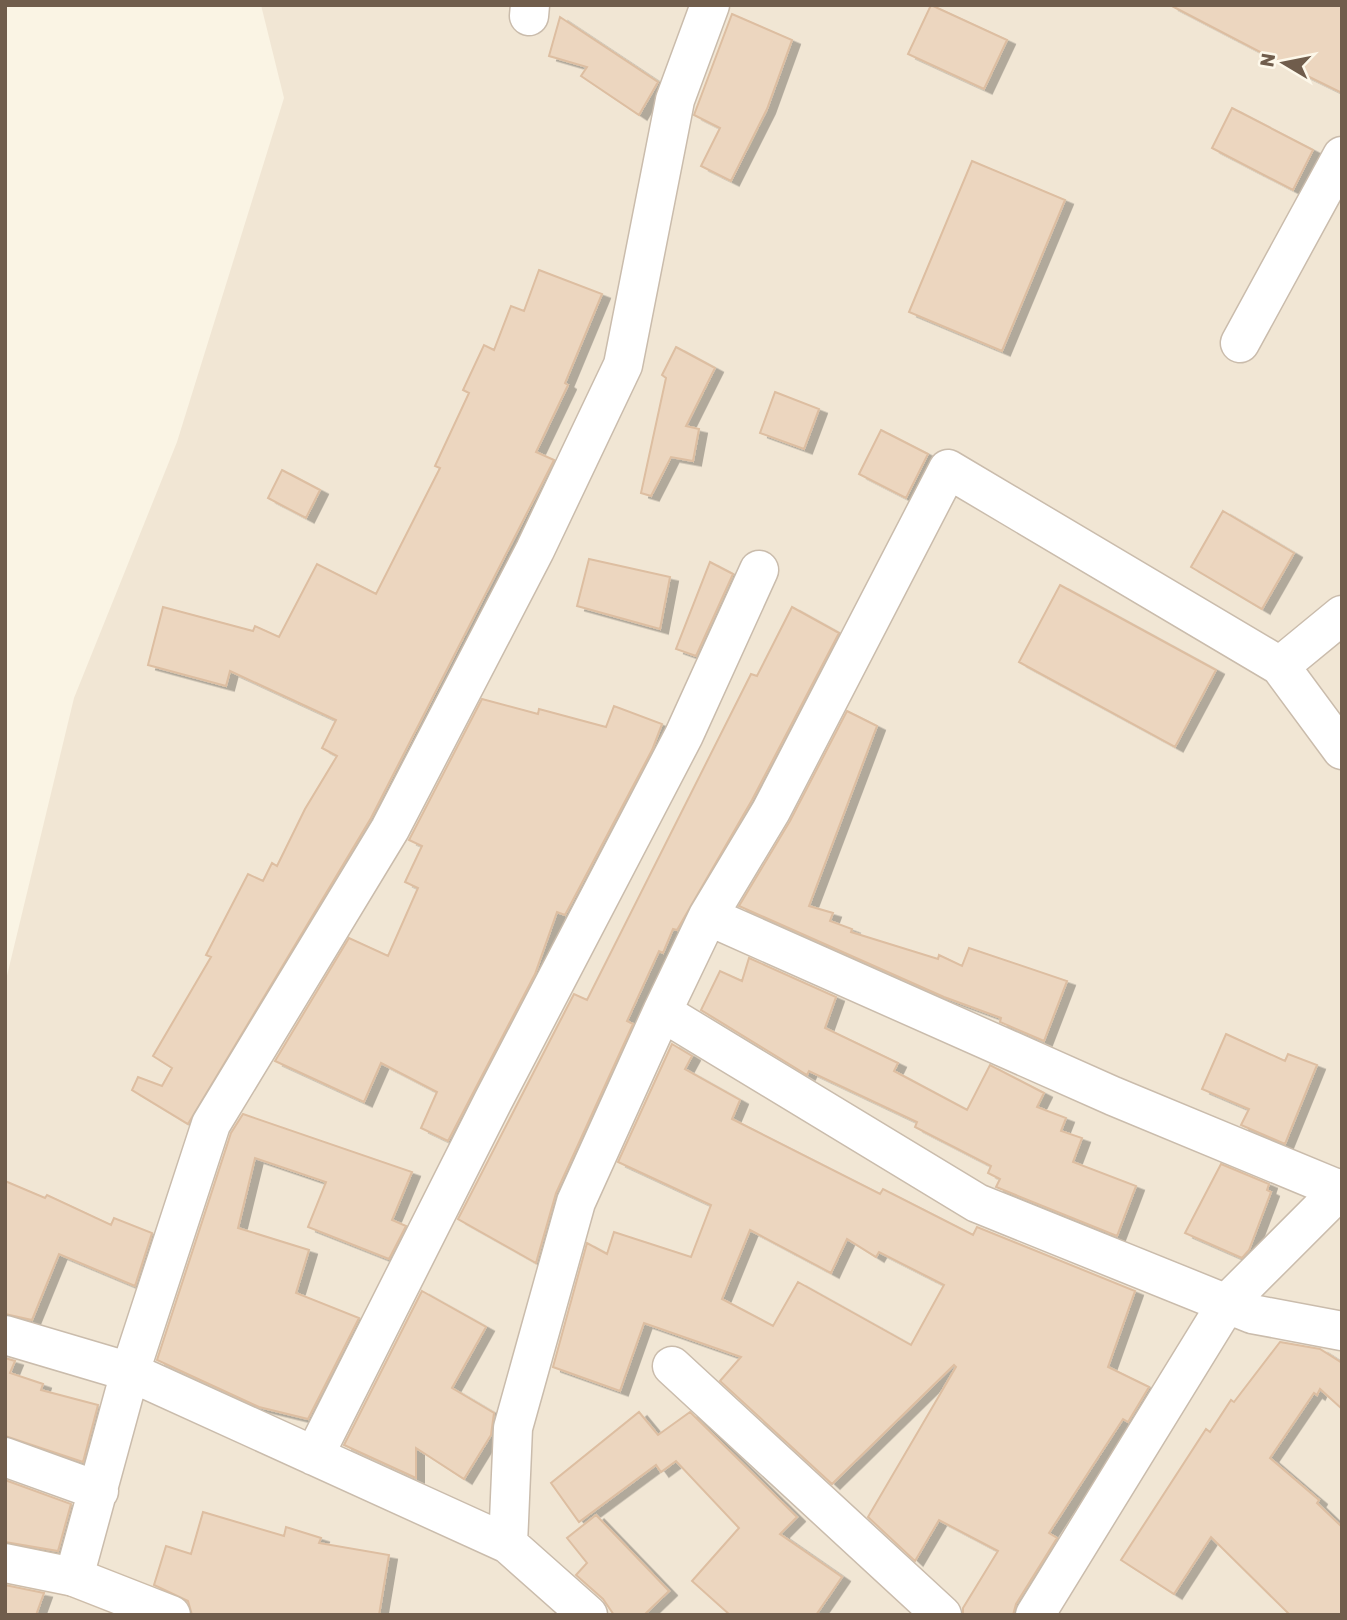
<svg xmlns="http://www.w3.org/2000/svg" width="1347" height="1620" font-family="Rubik,sans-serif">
	<defs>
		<filter id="shadow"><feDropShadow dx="8" dy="4.5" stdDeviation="0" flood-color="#0004"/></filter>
	</defs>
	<rect width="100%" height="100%" fill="#faf4e4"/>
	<path fill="#f1e6d4" d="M 261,5 L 1342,5 L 1342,1615 L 5,1615 L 5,984 L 74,698 L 177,442 L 284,98 Z"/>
	<path fill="#ecd6bf" stroke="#ddbea1" stroke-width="2" fill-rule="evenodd" filter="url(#shadow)" d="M 931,5 L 1007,40 L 984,89 L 908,54 Z
		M 1170,5 L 1342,5 L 1342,93 L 1289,67 Z
		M 732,14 L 792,40 L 767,109 L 731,181 L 701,166 L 720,128 L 694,115 Z
		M 560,17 L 658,82 L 639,115 L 581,76 L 587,67 L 549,56 Z
		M 1232,108 L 1313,150 L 1293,190 L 1212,148 Z
		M 972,161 L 1065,200 L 1002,351 L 909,312 Z
		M 539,270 L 602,294 L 565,383 L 568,385 L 536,452 L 554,460 L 371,818 L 188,1124 L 132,1090 L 138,1077 L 162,1086 L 172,1068 L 153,1056 L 211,957 L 206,955 L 248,874 L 263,881 L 272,863 L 277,866 L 305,809 L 337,756 L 322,748 L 336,720 L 230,671 L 226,686 L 148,665 L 163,607 L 253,631 L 255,626 L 279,637 L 317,564 L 376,594 L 440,468 L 435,466 L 469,393 L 463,390 L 484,345 L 494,350 L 511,306 L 524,311 Z
		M 676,347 L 715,368 L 686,426 L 699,429 L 693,461 L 671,457 L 651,496 L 641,493 L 666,378 L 662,375 Z
		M 775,392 L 819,409 L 804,449 L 760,433 Z
		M 881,430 L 928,454 L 906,498 L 859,474 Z
		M 282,470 L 320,490 L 306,518 L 268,498 Z
		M 1223,511 L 1294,553 L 1262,609 L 1191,567 Z
		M 589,559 L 670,577 L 660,629 L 577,606 Z
		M 710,562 L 733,574 L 696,656 L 676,649 Z
		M 1060,585 L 1216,670 L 1175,747 L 1019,662 Z
		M 792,607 L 839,633 L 752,800 L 677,930 L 673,929 L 663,953 L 659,951 L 627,1021 L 633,1024 L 556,1193 L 536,1263 L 458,1219 L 574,994 L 587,1000 L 751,674 L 757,676 Z
		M 482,699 L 538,714 L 539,709 L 606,727 L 614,706 L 662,724 L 652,750 L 565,915 L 557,912 L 535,974 L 448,1141 L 421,1128 L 437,1092 L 381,1063 L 364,1102 L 275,1061 L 349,938 L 388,956 L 418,888 L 405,882 L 422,846 L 409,840 Z
		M 847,711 L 877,726 L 809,906 L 833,913 L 830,921 L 852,929 L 851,932 L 938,959 L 939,955 L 962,966 L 969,948 L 1067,981 L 1044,1041 L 1000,1022 L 1001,1018 L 944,997 L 739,906 L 790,821 Z
		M 749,958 L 836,997 L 825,1028 L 898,1063 L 894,1071 L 967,1110 L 990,1065 L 1044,1093 L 1037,1107 L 1066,1118 L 1061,1131 L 1082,1138 L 1073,1162 L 1136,1186 L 1117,1236 L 996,1187 L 1000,1179 L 988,1173 L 991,1166 L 915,1127 L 917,1122 L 809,1071 L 807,1075 L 701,1010 L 720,971 L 742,981 Z
		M 1226,1034 L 1285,1061 L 1288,1054 L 1317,1065 L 1285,1144 L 1241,1125 L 1249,1109 L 1202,1089 Z
		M 672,1044 L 692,1056 L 685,1069 L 740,1100 L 732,1119 L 880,1194 L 883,1189 L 973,1235 L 977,1227 L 1135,1291 L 1108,1367 L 1149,1387 L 1128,1422 L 1123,1419 L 1049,1533 L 1057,1538 L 1016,1604 L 1013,1615 L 963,1615 L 963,1608 L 998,1551 L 939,1520 L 915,1561 L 868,1517 L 956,1367 L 954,1365 L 832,1484 L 720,1381 L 741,1357 L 644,1323 L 620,1391 L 553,1367 L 587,1243 L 607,1254 L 614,1232 L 691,1257 L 711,1205 L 618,1162 ZM 750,1230 L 831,1273 L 847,1239 L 876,1257 L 879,1252 L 944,1285 L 911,1345 L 798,1282 L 773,1326 L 722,1299 Z
		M 243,1114 L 412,1172 L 392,1220 L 406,1226 L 389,1259 L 308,1227 L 326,1182 L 255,1158 L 238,1228 L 309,1250 L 296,1293 L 359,1318 L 308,1419 L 259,1407 L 157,1360 L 231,1133 Z
		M 1221,1164 L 1269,1184 L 1267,1190 L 1271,1192 L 1249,1250 L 1242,1258 L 1185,1233 Z
		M 5,1181 L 45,1198 L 47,1195 L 111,1225 L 114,1218 L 152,1233 L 135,1286 L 59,1254 L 32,1320 L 5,1314 Z
		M 422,1291 L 486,1327 L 452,1388 L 494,1413 L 491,1435 L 464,1479 L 416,1448 L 416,1478 L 344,1445 Z
		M 1280,1342 L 1320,1349 L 1342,1363 L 1342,1409 L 1320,1389 L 1317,1395 L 1314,1393 L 1270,1458 L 1319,1500 L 1317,1503 L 1342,1527 L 1342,1615 L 1290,1615 L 1211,1537 L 1174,1594 L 1121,1560 L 1206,1429 L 1210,1432 L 1231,1400 L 1234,1402 Z
		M 5,1358 L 15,1361 L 10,1373 L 43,1384 L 41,1390 L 98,1405 L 83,1462 L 5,1436 Z
		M 639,1412 L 658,1435 L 690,1412 L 797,1517 L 780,1534 L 842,1577 L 816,1615 L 730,1615 L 692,1581 L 739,1528 L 676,1461 L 661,1472 L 656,1465 L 579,1522 L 551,1483 Z
		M 5,1480 L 71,1504 L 58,1551 L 5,1542 Z
		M 203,1512 L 284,1536 L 286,1527 L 321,1538 L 319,1543 L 389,1555 L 379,1615 L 192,1615 L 188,1601 L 154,1585 L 166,1546 L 191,1554 Z
		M 596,1515 L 669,1591 L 644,1615 L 614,1615 L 603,1599 L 576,1575 L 587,1563 L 567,1538 Z
		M 5,1585 L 44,1593 L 36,1615 L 5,1615 Z"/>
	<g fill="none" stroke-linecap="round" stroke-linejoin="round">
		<g stroke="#cabcac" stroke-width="41">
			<path id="street" d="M 529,16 L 530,5
				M 1240,343 L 1342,156
				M 1342,615 L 1280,666 L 1342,750
				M 708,916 L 1113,1096 L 1340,1190
				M 662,1012 L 708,916 L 771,811 L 948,469 L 1280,666
				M 5,1335 L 130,1372 L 508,1544
				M 672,1366 L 942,1615
				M 314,1456 L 493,1101 L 684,735 L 759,570
				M 5,1457 L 99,1491
				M 74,1577 L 130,1372 L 211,1124 L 390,829 L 535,550 L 623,365 L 675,100 L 710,5
				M 588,1615 L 508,1544 L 513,1428 L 576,1202 L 662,1012 L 977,1203 L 1252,1314 L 1342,1331
				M 1035,1615 L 1227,1303 L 1342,1188"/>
		</g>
		<g stroke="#cdbdaa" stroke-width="41">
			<path id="secondary" d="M 5,1563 L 74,1577 L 171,1615"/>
		</g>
		<use href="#street" stroke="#fff" stroke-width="38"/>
		<use href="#secondary" stroke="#fff" stroke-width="38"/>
	</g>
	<rect width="1347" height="1620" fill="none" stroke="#705d4c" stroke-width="14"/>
	<g transform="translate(1284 63) rotate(280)" stroke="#fdf8ea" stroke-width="5" paint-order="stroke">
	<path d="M0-5L12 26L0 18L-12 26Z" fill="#705d4c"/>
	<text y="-10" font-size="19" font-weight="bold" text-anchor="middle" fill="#705d4c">N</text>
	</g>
</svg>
